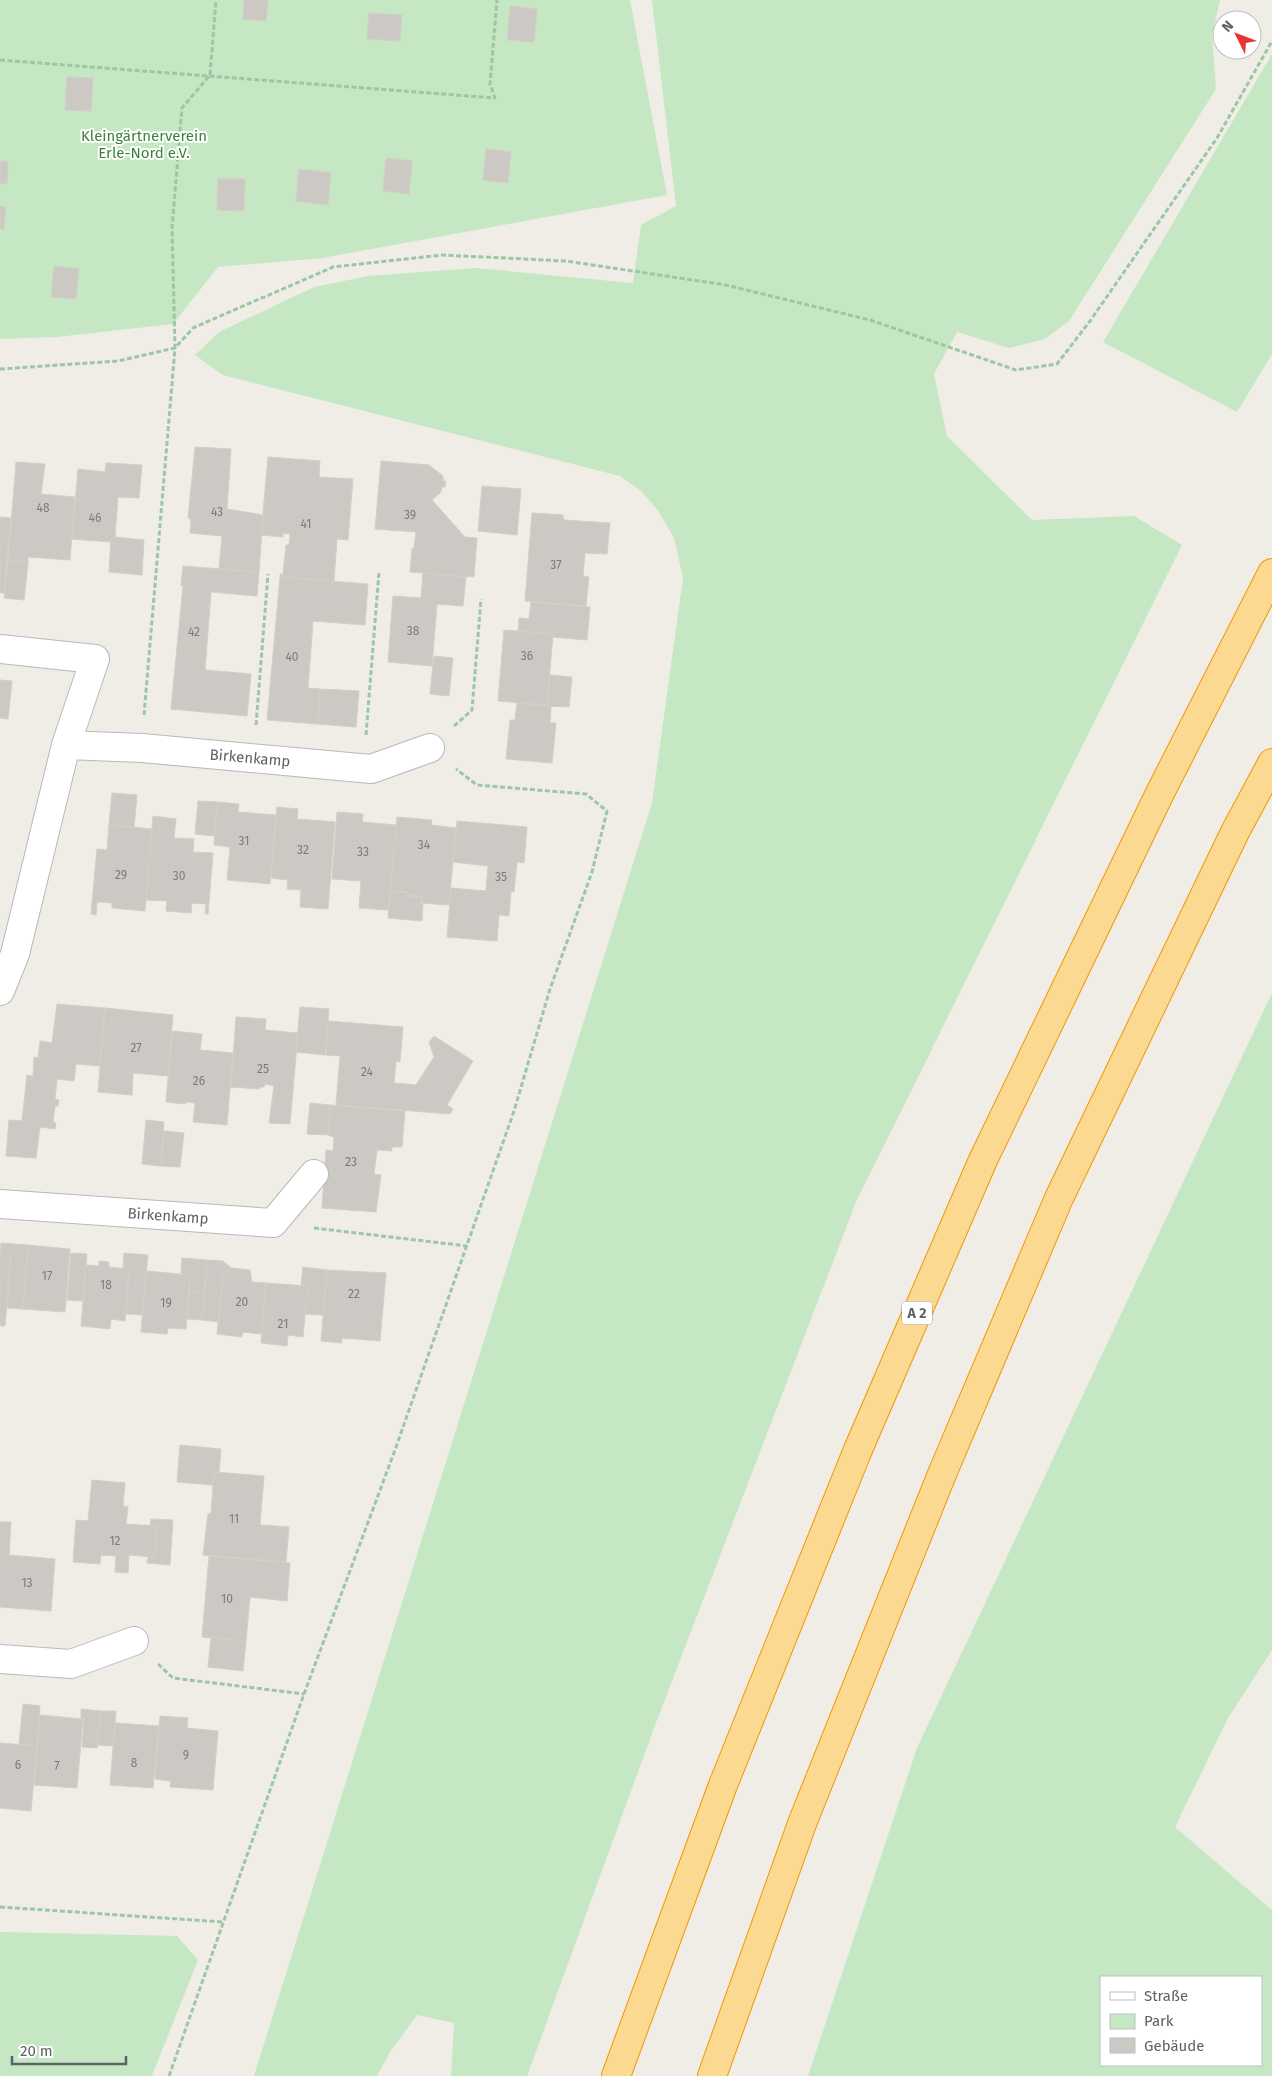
<svg xmlns="http://www.w3.org/2000/svg" width="1272" height="2076" font-family="'Fira Sans',sans-serif">
	<rect width="100%" height="100%" fill="#f0ede6"/>
	<path fill="#c5e7c3" fill-rule="evenodd" d="M 0,0 L 630,0 L 667,195 L 322,258 L 218,267 L 173,324 L 57,337 L 0,339 Z
		M 652,0 L 1220,0 L 1212,35 L 1216,89 L 1069,321 L 1045,339 L 1009,348 L 957,332 L 934,374 L 947,436 L 1032,520 L 1134,516 L 1182,545 L 856,1202 L 657,1720 L 527,2076 L 451,2076 L 454,2023 L 417,2015 L 390,2052 L 377,2076 L 254,2076 L 652,803 L 683,578 L 674,538 L 657,509 L 641,491 L 620,476 L 223,375 L 195,355 L 219,332 L 314,287 L 368,276 L 475,268 L 633,283 L 641,225 L 676,206 Z
		M 1272,54 L 1272,354 L 1237,412 L 1103,342 Z
		M 1272,993 L 1272,1650 L 1228,1718 L 1175,1827 L 1272,1910 L 1272,2076 L 808,2076 L 917,1748 ZM 1101,1977 L 1261,1977 L 1261,2065 L 1101,2065 Z
		M 0,1932 L 177,1936 L 198,1960 L 152,2076 L 0,2076 Z"/>
	<path fill="#ccc9c5" stroke="#d4cec4" d="M 244,0 L 268,0 L 266,21 L 243,19 Z
		M 510,6 L 537,9 L 534,42 L 507,40 Z
		M 369,13 L 402,15 L 400,41 L 367,39 Z
		M 67,77 L 93,78 L 91,111 L 65,110 Z
		M 486,149 L 511,152 L 508,183 L 483,180 Z
		M 386,158 L 412,161 L 409,194 L 383,191 Z
		M 0,161 L 8,162 L 7,184 L 0,183 Z
		M 299,169 L 331,173 L 328,205 L 296,201 Z
		M 218,179 L 245,179 L 244,211 L 217,210 Z
		M 0,206 L 6,207 L 4,229 L 0,229 Z
		M 54,266 L 79,269 L 76,299 L 51,297 Z
		M 195,447 L 231,449 L 227,509 L 263,515 L 259,572 L 219,569 L 222,536 L 190,533 L 191,519 L 188,518 Z
		M 268,457 L 320,461 L 319,477 L 353,479 L 348,540 L 337,539 L 334,581 L 280,577 L 280,574 L 283,574 L 286,545 L 289,545 L 290,534 L 283,533 L 283,537 L 261,535 Z
		M 381,461 L 429,465 L 443,476 L 443,481 L 446,481 L 445,487 L 442,487 L 441,492 L 432,500 L 465,537 L 477,538 L 474,577 L 410,572 L 412,549 L 414,548 L 416,532 L 375,529 Z
		M 16,462 L 45,464 L 41,494 L 75,497 L 70,560 L 28,557 L 28,563 L 8,561 Z
		M 106,463 L 142,465 L 139,498 L 118,497 L 115,537 L 111,538 L 111,542 L 72,539 L 78,469 L 105,472 Z
		M 482,486 L 521,489 L 517,535 L 478,531 Z
		M 532,513 L 563,515 L 564,520 L 610,523 L 607,554 L 585,553 L 583,576 L 589,577 L 586,606 L 525,601 Z
		M 0,517 L 11,518 L 4,593 L 0,593 Z
		M 115,537 L 144,540 L 142,575 L 109,572 L 111,538 Z
		M 8,561 L 28,563 L 24,600 L 4,598 Z
		M 183,566 L 259,572 L 257,596 L 211,592 L 205,670 L 251,674 L 247,716 L 171,709 L 183,586 L 181,585 Z
		M 423,573 L 466,577 L 463,606 L 437,604 L 432,666 L 388,662 L 393,596 L 421,598 Z
		M 280,577 L 368,584 L 365,625 L 313,621 L 308,688 L 320,689 L 318,724 L 267,720 Z
		M 531,602 L 590,607 L 587,640 L 553,637 L 553,634 L 518,631 L 519,618 L 529,619 Z
		M 504,630 L 553,634 L 547,705 L 498,701 Z
		M 434,656 L 453,658 L 449,696 L 430,694 Z
		M 550,675 L 572,677 L 569,707 L 547,706 Z
		M 0,680 L 12,681 L 8,719 L 0,718 Z
		M 320,689 L 359,691 L 356,727 L 318,724 Z
		M 517,703 L 551,706 L 550,723 L 556,723 L 552,763 L 506,759 L 510,720 L 515,720 Z
		M 112,793 L 137,795 L 134,827 L 109,825 Z
		M 198,801 L 217,802 L 214,836 L 195,834 Z
		M 217,802 L 239,804 L 238,812 L 276,815 L 270,884 L 227,880 L 230,847 L 214,845 Z
		M 277,807 L 298,809 L 297,819 L 335,822 L 328,909 L 300,907 L 301,890 L 287,889 L 288,880 L 271,878 Z
		M 337,812 L 363,814 L 362,822 L 396,825 L 389,910 L 359,908 L 361,881 L 332,879 Z
		M 153,816 L 176,819 L 174,838 L 194,839 L 193,852 L 213,853 L 208,914 L 205,914 L 206,904 L 192,903 L 191,913 L 166,911 L 167,901 L 146,900 Z
		M 397,817 L 432,820 L 431,825 L 456,828 L 449,905 L 421,903 L 422,897 L 407,895 L 407,892 L 390,891 Z
		M 457,821 L 527,827 L 524,863 L 517,862 L 514,892 L 511,891 L 509,916 L 499,915 L 497,941 L 447,937 L 451,888 L 486,891 L 488,866 L 453,862 Z
		M 109,825 L 152,829 L 145,911 L 112,908 L 112,903 L 97,902 L 96,915 L 91,914 L 97,849 L 107,850 Z
		M 390,891 L 407,893 L 407,896 L 421,897 L 421,903 L 423,904 L 422,921 L 388,918 Z
		M 57,1004 L 105,1008 L 100,1066 L 76,1064 L 74,1081 L 57,1079 L 55,1099 L 59,1100 L 58,1106 L 55,1106 L 53,1122 L 56,1123 L 55,1129 L 40,1127 L 36,1158 L 6,1156 L 9,1120 L 22,1121 L 27,1075 L 33,1076 L 34,1057 L 38,1058 L 40,1041 L 52,1043 Z
		M 300,1007 L 329,1009 L 325,1055 L 296,1052 Z
		M 105,1008 L 173,1015 L 168,1076 L 133,1073 L 132,1095 L 98,1092 Z
		M 236,1017 L 266,1019 L 265,1030 L 298,1033 L 290,1124 L 269,1123 L 274,1086 L 265,1084 L 264,1087 L 260,1087 L 259,1089 L 231,1087 Z
		M 328,1021 L 403,1027 L 400,1062 L 396,1061 L 394,1083 L 416,1085 L 434,1057 L 429,1042 L 434,1036 L 473,1061 L 447,1105 L 453,1109 L 450,1114 L 336,1105 L 340,1056 L 326,1055 Z
		M 172,1031 L 202,1034 L 200,1050 L 233,1053 L 227,1125 L 193,1122 L 195,1103 L 186,1102 L 185,1104 L 166,1102 Z
		M 310,1103 L 330,1105 L 328,1135 L 307,1134 Z
		M 330,1105 L 405,1111 L 402,1147 L 392,1147 L 392,1151 L 377,1150 L 374,1174 L 381,1175 L 376,1212 L 322,1208 L 326,1150 L 333,1151 L 334,1137 L 328,1135 Z
		M 146,1120 L 164,1122 L 161,1166 L 142,1164 Z
		M 164,1131 L 184,1133 L 180,1167 L 161,1166 Z
		M 1,1243 L 28,1245 L 23,1309 L 7,1308 L 11,1253 L 0,1252 Z
		M 28,1245 L 70,1249 L 65,1312 L 23,1309 Z
		M 0,1252 L 11,1253 L 5,1326 L 1,1326 L 0,1322 Z
		M 71,1253 L 87,1254 L 83,1301 L 67,1300 Z
		M 124,1253 L 148,1255 L 142,1315 L 126,1314 L 129,1269 L 123,1268 Z
		M 182,1258 L 207,1260 L 205,1293 L 189,1292 L 190,1275 L 181,1274 Z
		M 207,1260 L 223,1261 L 231,1268 L 223,1274 L 219,1322 L 202,1320 Z
		M 99,1261 L 109,1262 L 109,1267 L 129,1269 L 125,1321 L 111,1319 L 110,1329 L 81,1326 L 86,1265 L 99,1266 Z
		M 303,1267 L 327,1270 L 323,1315 L 305,1314 L 308,1286 L 301,1285 Z
		M 231,1268 L 250,1270 L 252,1282 L 266,1283 L 261,1334 L 243,1332 L 242,1337 L 217,1334 L 223,1274 Z
		M 327,1270 L 386,1273 L 380,1341 L 342,1338 L 342,1343 L 321,1341 Z
		M 146,1271 L 190,1275 L 186,1329 L 168,1328 L 167,1334 L 141,1332 Z
		M 266,1283 L 308,1286 L 303,1337 L 288,1335 L 287,1346 L 261,1343 Z
		M 189,1292 L 205,1293 L 202,1320 L 187,1319 Z
		M 180,1445 L 221,1449 L 219,1473 L 214,1472 L 213,1485 L 177,1482 Z
		M 214,1472 L 264,1476 L 260,1525 L 289,1527 L 286,1562 L 203,1555 L 208,1514 L 211,1513 Z
		M 92,1480 L 125,1483 L 123,1506 L 128,1507 L 126,1524 L 157,1526 L 154,1557 L 129,1555 L 128,1573 L 115,1572 L 116,1556 L 101,1555 L 100,1564 L 73,1562 L 76,1520 L 88,1521 Z
		M 151,1519 L 173,1520 L 170,1565 L 147,1563 L 148,1557 L 154,1557 L 157,1526 L 150,1526 Z
		M 0,1522 L 11,1522 L 9,1555 L 55,1559 L 51,1611 L 0,1607 Z
		M 209,1556 L 290,1563 L 287,1601 L 250,1597 L 246,1641 L 202,1637 Z
		M 211,1638 L 246,1641 L 243,1671 L 208,1667 Z
		M 23,1704 L 40,1706 L 37,1746 L 19,1744 Z
		M 81,1709 L 100,1711 L 97,1748 L 82,1747 L 84,1719 L 81,1719 Z
		M 100,1711 L 116,1711 L 113,1746 L 97,1745 Z
		M 40,1715 L 83,1719 L 77,1788 L 34,1785 Z
		M 160,1716 L 188,1718 L 187,1728 L 218,1731 L 213,1790 L 170,1787 L 171,1781 L 155,1779 Z
		M 115,1723 L 159,1726 L 153,1788 L 110,1785 Z
		M 0,1743 L 37,1746 L 31,1811 L 0,1808 Z"/>
	<g fill="none" stroke-linecap="round" stroke-linejoin="round">
		<g stroke="#b6b9bc" stroke-width="30">
			<path id="street" d="M 0,649 L 95,659 L 66,745 L 15,954 L 0,991
				M 66,745 L 142,748 L 371,769 L 430,748
				M 0,1204 L 273,1223 L 314,1174
				M 0,1659 L 71,1664 L 134,1641"/>
		</g>
		<g stroke="#f39603" stroke-width="30">
			<path id="highway" d="M 616,2076 L 723,1785 L 857,1452 L 983,1160 L 1160,793 L 1272,573
				M 712,2076 L 803,1821 L 942,1474 L 1059,1198 L 1235,832 L 1272,763"/>
		</g>
		<path stroke="#9cc7a5" stroke-width="3" stroke-dasharray="5 2.5" stroke-linecap="butt" d="M 0,60 L 495,98 L 490,84 L 497,0
			M 0,369 L 118,361 L 175,348 L 193,328 L 333,267 L 442,255 L 566,261 L 726,285 L 870,320 L 1016,370 L 1057,364 L 1090,321 L 1217,138 L 1272,41
			M 144,715 L 175,348 L 172,228 L 182,108 L 210,75 L 216,0
			M 256,725 L 268,574
			M 454,726 L 472,710 L 481,599
			M 366,735 L 379,572
			M 314,1228 L 467,1246
			M 158,1664 L 173,1678 L 304,1694
			M 0,1907 L 223,1922
			M 169,2076 L 304,1694 L 395,1450 L 514,1111 L 550,989 L 592,872 L 607,811 L 586,794 L 477,785 L 456,769"/>
		<use href="#street" stroke="#fff" stroke-width="28"/>
		<use href="#highway" stroke="#fcd991" stroke-width="28"/>
	</g>
	<g text-anchor="middle" dominant-baseline="central" stroke-width="4" stroke-linejoin="round" paint-order="stroke">
		<g font-size="12" fill="#797c7e">
			<text x="43" y="508">48</text>
			<text x="217" y="512">43</text>
			<text x="410" y="515">39</text>
			<text x="95" y="518">46</text>
			<text x="306" y="524">41</text>
			<text x="556" y="565">37</text>
			<text x="413" y="631">38</text>
			<text x="194" y="632">42</text>
			<text x="527" y="656">36</text>
			<text x="292" y="657">40</text>
			<text x="244" y="841">31</text>
			<text x="424" y="845">34</text>
			<text x="303" y="850">32</text>
			<text x="363" y="852">33</text>
			<text x="121" y="875">29</text>
			<text x="179" y="876">30</text>
			<text x="501" y="877">35</text>
			<text x="136" y="1048">27</text>
			<text x="263" y="1069">25</text>
			<text x="367" y="1072">24</text>
			<text x="199" y="1081">26</text>
			<text x="351" y="1162">23</text>
			<text x="47" y="1276">17</text>
			<text x="106" y="1285">18</text>
			<text x="354" y="1294">22</text>
			<text x="242" y="1302">20</text>
			<text x="166" y="1303">19</text>
			<text x="283" y="1324">21</text>
			<text x="234" y="1519">11</text>
			<text x="115" y="1541">12</text>
			<text x="27" y="1583">13</text>
			<text x="227" y="1599">10</text>
			<text x="186" y="1755">9</text>
			<text x="134" y="1763">8</text>
			<text x="18" y="1765">6</text>
			<text x="57" y="1766">7</text>
		</g>
		<rect fill="#fff" stroke="#8e9194" stroke-width="1" x="902" y="1301.5" width="30" height="23" rx="4"/>
		<g font-size="14" font-weight="bold" fill="#5d6266">
			<text x="917" y="1313">A 2</text>
		</g>
		<g font-size="15" fill="#388436" stroke="#fff">
			<text x="144" y="136">Kleingärtnerverein<tspan x="144" dy="17">Erle-Nord e.V.</tspan></text>
		</g>
		<g font-size="15" fill="#5d6266" stroke="#fff">
			<text transform="translate(250 758) rotate(5)">Birkenkamp</text>
			<text transform="translate(168 1216) rotate(4)">Birkenkamp</text>
		</g>
	</g>
	<rect x="1100" y="1976" width="162" height="90" fill="#ffffff" stroke="#bec0c2"/>
	<rect x="1110" y="1992" width="25" height="8" fill="#ffffff" stroke="#bec0c2"/>
	<text x="1144" y="2001" font-size="15" fill="#5d6266">Straße</text>
	<rect x="1110" y="2014" width="25" height="15" fill="#c5e7c3" stroke="#bec0c2"/>
	<text x="1144" y="2026" font-size="15" fill="#5d6266">Park</text>
	<rect x="1110" y="2038" width="25" height="15" fill="#ccc9c5" stroke="#bec0c2"/>
	<text x="1144" y="2051" font-size="15" fill="#5d6266">Gebäude</text>
	<g transform="translate(1237 35) rotate(312)"><circle r="24" fill="#ffffff" stroke="#bec0c2"/>
	<path d="M0-4L9 19L0 12L-9 19Z" fill="#e83434"/>
	<text y="-8" font-size="14" font-weight="bold" text-anchor="middle" fill="#5d6266">N</text>
	</g>
	<path d="M12 2056v8h114v-8" fill="none" stroke="#5d6266" stroke-width="2.5"/>
	<text x="20" y="2056" font-size="15" fill="#5d6266" stroke="#ffffff" stroke-width="4" paint-order="stroke">20 m</text>
</svg>
